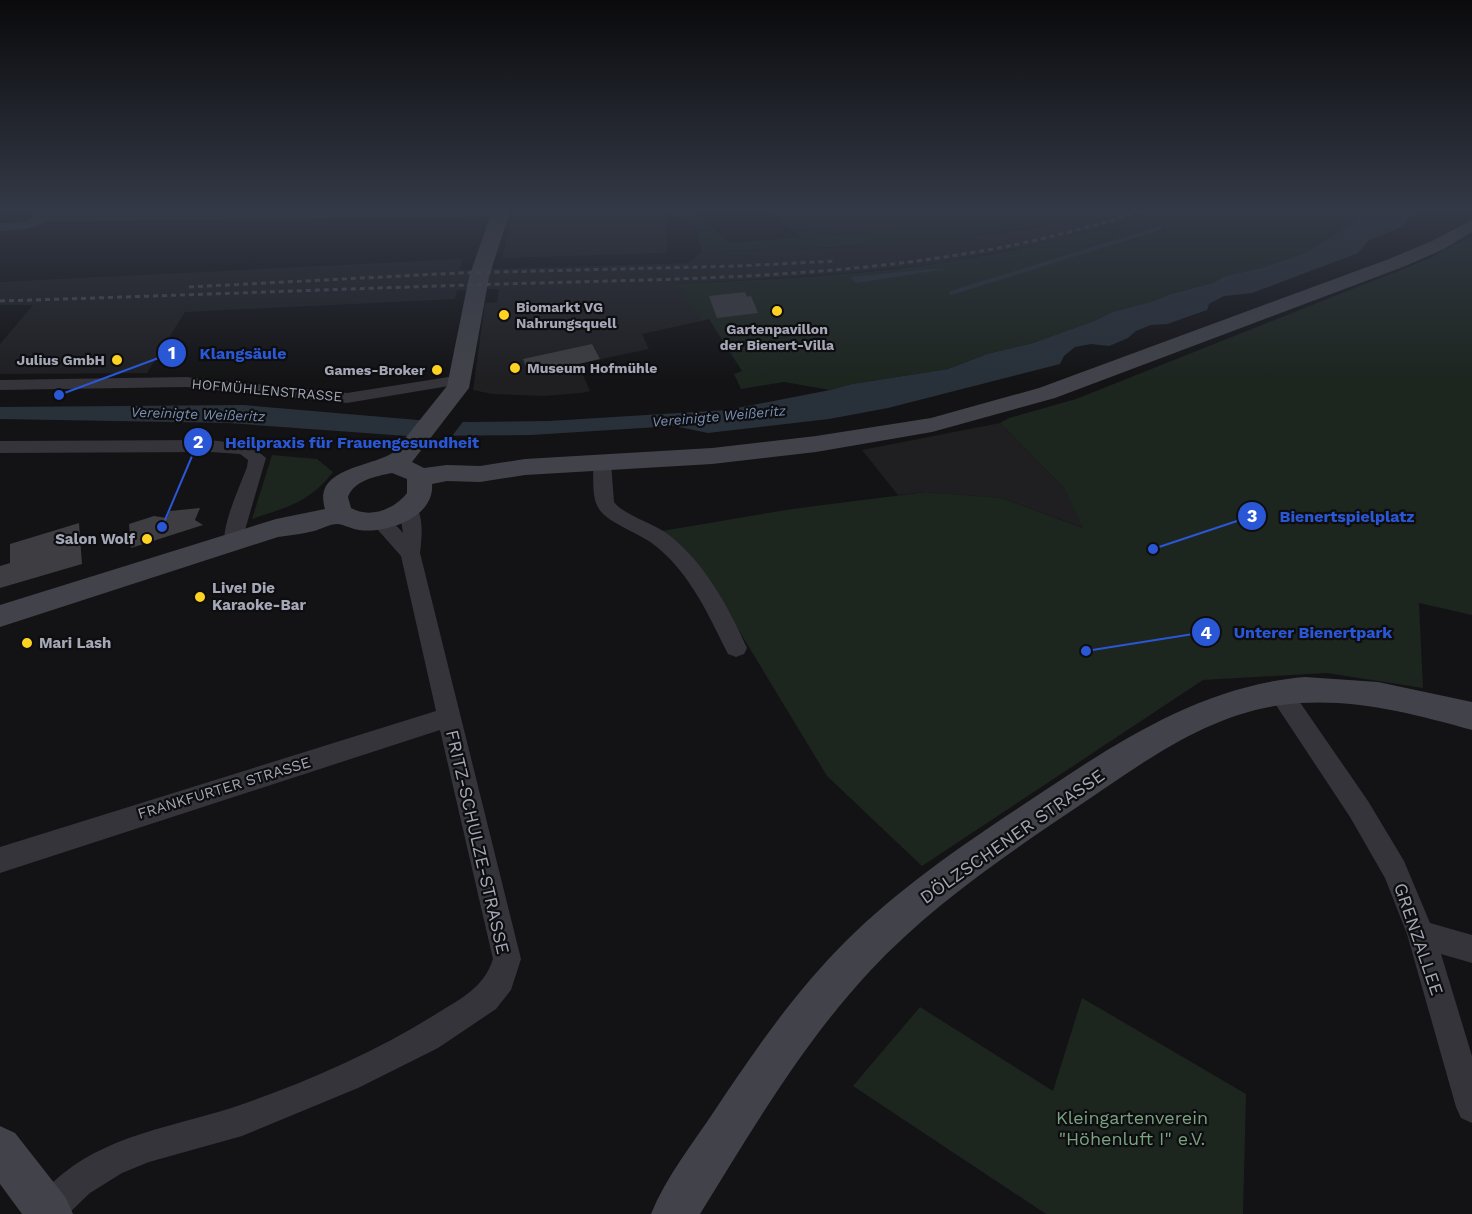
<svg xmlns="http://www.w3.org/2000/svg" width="1472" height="1214" font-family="'Work Sans',sans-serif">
	<rect width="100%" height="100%" fill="#131315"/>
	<path fill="#1f1f22" d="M 514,211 L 667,211 L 667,253 L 502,258 Z
		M 765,211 L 975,211 L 994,222 L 802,237 Z
		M 1096,211 L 1161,211 L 1050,242 L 939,263 L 847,273 L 678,284 L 701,321 L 642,334 L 649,349 L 578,364 L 590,391 L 581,393 L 544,396 L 492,394 L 473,390 L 485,303 L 497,302 L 499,289 L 457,290 L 455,299 L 185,312 L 147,373 L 0,374 L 0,344 L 33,305 L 0,305 L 0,282 L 462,259 L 460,270 L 688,263 L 702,252 L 854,247 L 975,236 L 1030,229 Z
		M 1000,423 L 1064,488 L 1084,528 L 1002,498 L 926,492 L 898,495 L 862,450 Z"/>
	<path fill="#1d251f" d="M 673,211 L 694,211 L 730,243 L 993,222 L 975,211 L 1096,211 C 965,248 836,246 702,252 L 695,224 L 676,217 Z
		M 806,211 L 833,211 L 844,219 L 802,233 L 782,219 Z
		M 1161,211 L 1379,211 L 1359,220 L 1305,253 L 1262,268 L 1225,276 L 1213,283 L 1171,294 L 1151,302 L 1112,312 L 1094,321 L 1033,343 L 987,354 L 948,369 L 852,384 L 830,390 L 784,382 L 741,389 L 734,374 L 742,371 L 709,319 L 701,321 L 677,284 C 777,279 878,275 976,257 C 1039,246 1100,230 1161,211 Z
		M 1472,235 L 1472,615 L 1419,603 L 1423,688 L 1327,673 L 1203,680 L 922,866 L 827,776 L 738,629 L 662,531 L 792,509 L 926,492 L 1002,498 L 1083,528 L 1064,488 L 1000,423 L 1009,418 L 1076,399 L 1428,259 Z
		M 272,455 L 317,459 L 333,472 C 309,503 287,507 252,519 Z
		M 1082,998 L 1246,1094 L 1243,1214 L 1046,1214 L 853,1086 L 920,1007 L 1053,1091 Z"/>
	<path fill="#283039" d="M 1379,211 L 1421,211 L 1408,219 L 1404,226 L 1368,241 L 1358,253 L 1252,293 L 1224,296 L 1209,304 L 1207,310 L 1167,324 L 1151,325 L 1136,331 L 1128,338 L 1109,346 L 1091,344 L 1075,347 L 1064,356 L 1060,364 L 888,408 L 829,419 L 708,433 L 674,426 L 531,435 L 407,436 L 228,423 L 0,419 L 0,407 L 243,405 L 418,420 L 470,422 L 549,421 L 727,410 L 830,390 L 852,384 L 948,369 L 987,354 L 1033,343 L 1094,321 L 1112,312 L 1151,302 L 1171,294 L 1213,283 L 1225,276 L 1262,268 L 1305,253 L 1359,220 Z
		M 932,269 L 946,269 L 856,283 L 850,277 Z"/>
	<path fill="#131315" d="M 423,417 L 465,419 L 449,440 L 407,439 Z"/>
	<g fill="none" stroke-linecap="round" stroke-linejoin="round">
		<path stroke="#283039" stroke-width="4" d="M 951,293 L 1160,228"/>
	</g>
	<path fill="#3d3d42" d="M 745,292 L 747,297 L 751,296 L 758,313 L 717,318 L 709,296 Z
		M 592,344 L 600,359 L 529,375 L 523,359 Z
		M 200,508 L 195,520 L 203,525 L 131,548 L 129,524 L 154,516 L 167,518 L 170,511 Z
		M 79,523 L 82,564 L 0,588 L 0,566 L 10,563 L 10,544 Z"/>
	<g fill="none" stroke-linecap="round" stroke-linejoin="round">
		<path fill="#34343a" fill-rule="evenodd" d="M 43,211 L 56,211 L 55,213 L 506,213 L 500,217 L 47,221 L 28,229 L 0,231 L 0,223 L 25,222 Z
			M 461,375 L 469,380 L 467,383 L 347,403 L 186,387 L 0,390 L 0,380 L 186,377 L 347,393 Z
			M 210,440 L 250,445 L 266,458 L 240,547 L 233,549 L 226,547 C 218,532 241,484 247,467 L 248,460 L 240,454 L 210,452 L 0,453 L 0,441 Z
			M 602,457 L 608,459 L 611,463 L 614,502 C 625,516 654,523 669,535 C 705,563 729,608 747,648 L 744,654 L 736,657 L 728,654 C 709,616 691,575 657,547 C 641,533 610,525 599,509 C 591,497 594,477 593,463 L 596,459 Z
			M 408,501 L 415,503 C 424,519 422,536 420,553 L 521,959 L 511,990 L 496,1009 L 438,1048 L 358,1088 L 242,1136 L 149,1162 L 122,1173 L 90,1193 L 68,1214 L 31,1214 L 30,1211 C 35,1199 43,1192 52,1183 C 105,1133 177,1127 243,1104 C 309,1081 377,1051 436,1014 C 460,999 484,988 493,959 L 440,730 L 0,873 L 0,847 L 436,711 L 401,556 L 370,521 L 373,516 C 387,512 394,523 403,533 L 399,508 L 401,503 Z
			M 1280,682 L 1288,685 L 1368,801 L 1404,861 L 1430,923 L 1472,935 L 1472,963 L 1441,954 L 1472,1056 L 1472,1123 L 1461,1118 L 1456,1107 L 1407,934 L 1385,878 L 1350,817 L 1272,699 L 1269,692 L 1272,685 Z"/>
		<path fill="#42434a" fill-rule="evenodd" d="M 492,211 L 510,211 L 489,277 L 469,388 L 412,462 L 424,468 L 447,465 L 480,466 L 525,459 L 712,448 L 816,436 L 931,418 L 1039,388 L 1389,259 L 1432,241 L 1472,220 L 1472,232 L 1444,249 L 1403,267 L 1055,398 L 932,432 L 816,452 L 712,464 L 525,475 L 480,482 L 447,481 L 432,484 C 435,517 387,534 359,530 C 352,529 343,524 337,524 C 330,524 321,529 314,531 C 302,534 290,535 278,537 L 0,627 L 0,605 L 276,519 L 325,509 C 312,466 374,468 395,451 L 447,386 L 469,277 ZM 392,473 L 407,479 L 407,493 C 395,509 370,519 351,508 L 348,497 C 354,480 377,476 392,473 Z
			M 1305,677 L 1378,682 L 1472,702 L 1472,730 C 1411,713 1346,696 1282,705 C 1211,714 1149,758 1092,797 C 1015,849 934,902 870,971 C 802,1044 752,1130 700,1214 L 651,1214 C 666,1177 693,1143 715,1110 C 754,1051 795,992 845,942 C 905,882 976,836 1047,789 C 1126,736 1208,685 1305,677 Z
			M 0,1126 L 15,1133 L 66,1198 L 73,1214 L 22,1214 L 0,1184 Z"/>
		<path stroke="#494a51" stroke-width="3" stroke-dasharray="5 4" stroke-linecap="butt" d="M 189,287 L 458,273 L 738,266 L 836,261
			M 0,301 C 168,296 335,289 503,284 C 664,279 828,279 987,250 C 1040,241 1092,226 1144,211"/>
	</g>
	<linearGradient id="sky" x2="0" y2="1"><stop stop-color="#0a0a0c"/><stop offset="0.55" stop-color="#333946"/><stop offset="1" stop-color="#333946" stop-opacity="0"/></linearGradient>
	<rect width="1472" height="381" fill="url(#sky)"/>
	<g fill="#fed222" stroke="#0e0e10" stroke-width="2">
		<circle cx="777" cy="311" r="6"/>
		<circle cx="504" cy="315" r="6"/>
		<circle cx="117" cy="360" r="6"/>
		<circle cx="515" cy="368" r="6"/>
		<circle cx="437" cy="370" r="6"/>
		<circle cx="147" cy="539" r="6"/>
		<circle cx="200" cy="597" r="6"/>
		<circle cx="27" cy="643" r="6"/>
	</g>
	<g text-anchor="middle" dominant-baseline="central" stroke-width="4.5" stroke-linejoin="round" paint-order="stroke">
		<g font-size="14" font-weight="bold" fill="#a4a7b6" stroke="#0e0e10" text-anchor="start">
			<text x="516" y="307">Biomarkt VG<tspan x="516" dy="16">Nahrungsquell</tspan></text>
			<text x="777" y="329" text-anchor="middle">Gartenpavillon<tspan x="777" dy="16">der Bienert-Villa</tspan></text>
			<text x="105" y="360" text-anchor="end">Julius GmbH</text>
			<text x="527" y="368">Museum Hofmühle</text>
			<text x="425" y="370" text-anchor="end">Games-Broker</text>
		</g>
		<g font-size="14" fill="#a4a7b6" stroke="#0e0e10">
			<text transform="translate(267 390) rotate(5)">HOFMÜHLENSTRASSE</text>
		</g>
		<g font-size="14" font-style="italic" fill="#7890b4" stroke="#0e0e10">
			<text transform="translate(198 414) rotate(2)">Vereinigte Weißeritz</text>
			<text transform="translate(719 416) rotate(-5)">Vereinigte Weißeritz</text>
		</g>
		<g font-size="15" font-weight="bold" fill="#a4a7b6" stroke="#0e0e10" text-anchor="start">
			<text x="135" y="539" text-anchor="end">Salon Wolf</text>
			<text x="212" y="588">Live! Die<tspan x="212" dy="17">Karaoke-Bar</tspan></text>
			<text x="39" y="643">Mari Lash</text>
		</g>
		<g font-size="15" fill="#a4a7b6" stroke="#0e0e10">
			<text transform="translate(224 788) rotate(-17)">FRANKFURTER STRASSE</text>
		</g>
		<g font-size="18" fill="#a4a7b6" stroke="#0e0e10">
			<text transform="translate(1012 836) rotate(-35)">DÖLZSCHENER STRASSE</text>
			<text transform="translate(478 842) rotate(77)">FRITZ-SCHULZE-STRASSE</text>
			<text transform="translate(1419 939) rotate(71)">GRENZALLEE</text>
		</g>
		<g font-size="18" fill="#79a381" stroke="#0e0e10">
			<text x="1132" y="1117">Kleingartenverein<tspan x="1132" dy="21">"Höhenluft I" e.V.</tspan></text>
		</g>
	</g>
	<path fill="none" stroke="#2a57d5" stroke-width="2" d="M59 395L172 353M162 527L198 442M1153 549L1252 516M1086 651L1206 632"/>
	<g fill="#2a57d5" stroke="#0e0e10" stroke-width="2">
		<circle cx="59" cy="395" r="6"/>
		<circle cx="162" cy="527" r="6"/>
		<circle cx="1153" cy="549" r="6"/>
		<circle cx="1086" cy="651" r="6"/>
		<circle cx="172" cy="353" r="15"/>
		<circle cx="198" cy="442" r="15"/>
		<circle cx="1252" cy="516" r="15"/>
		<circle cx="1206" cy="632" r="15"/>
	</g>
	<g font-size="18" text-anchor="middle" font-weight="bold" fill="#fff">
		<text x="172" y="359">1</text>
		<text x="198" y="448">2</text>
		<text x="1252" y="522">3</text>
		<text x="1206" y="639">4</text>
	</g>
	<g font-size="16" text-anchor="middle" font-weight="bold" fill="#2a57d5" stroke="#0e0e10" stroke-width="4.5" stroke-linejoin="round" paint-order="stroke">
		<text x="243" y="359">Klangsäule</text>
		<text x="352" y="448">Heilpraxis für Frauengesundheit</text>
		<text x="1347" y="522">Bienertspielplatz</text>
		<text x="1313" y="638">Unterer Bienertpark</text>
	</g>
</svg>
